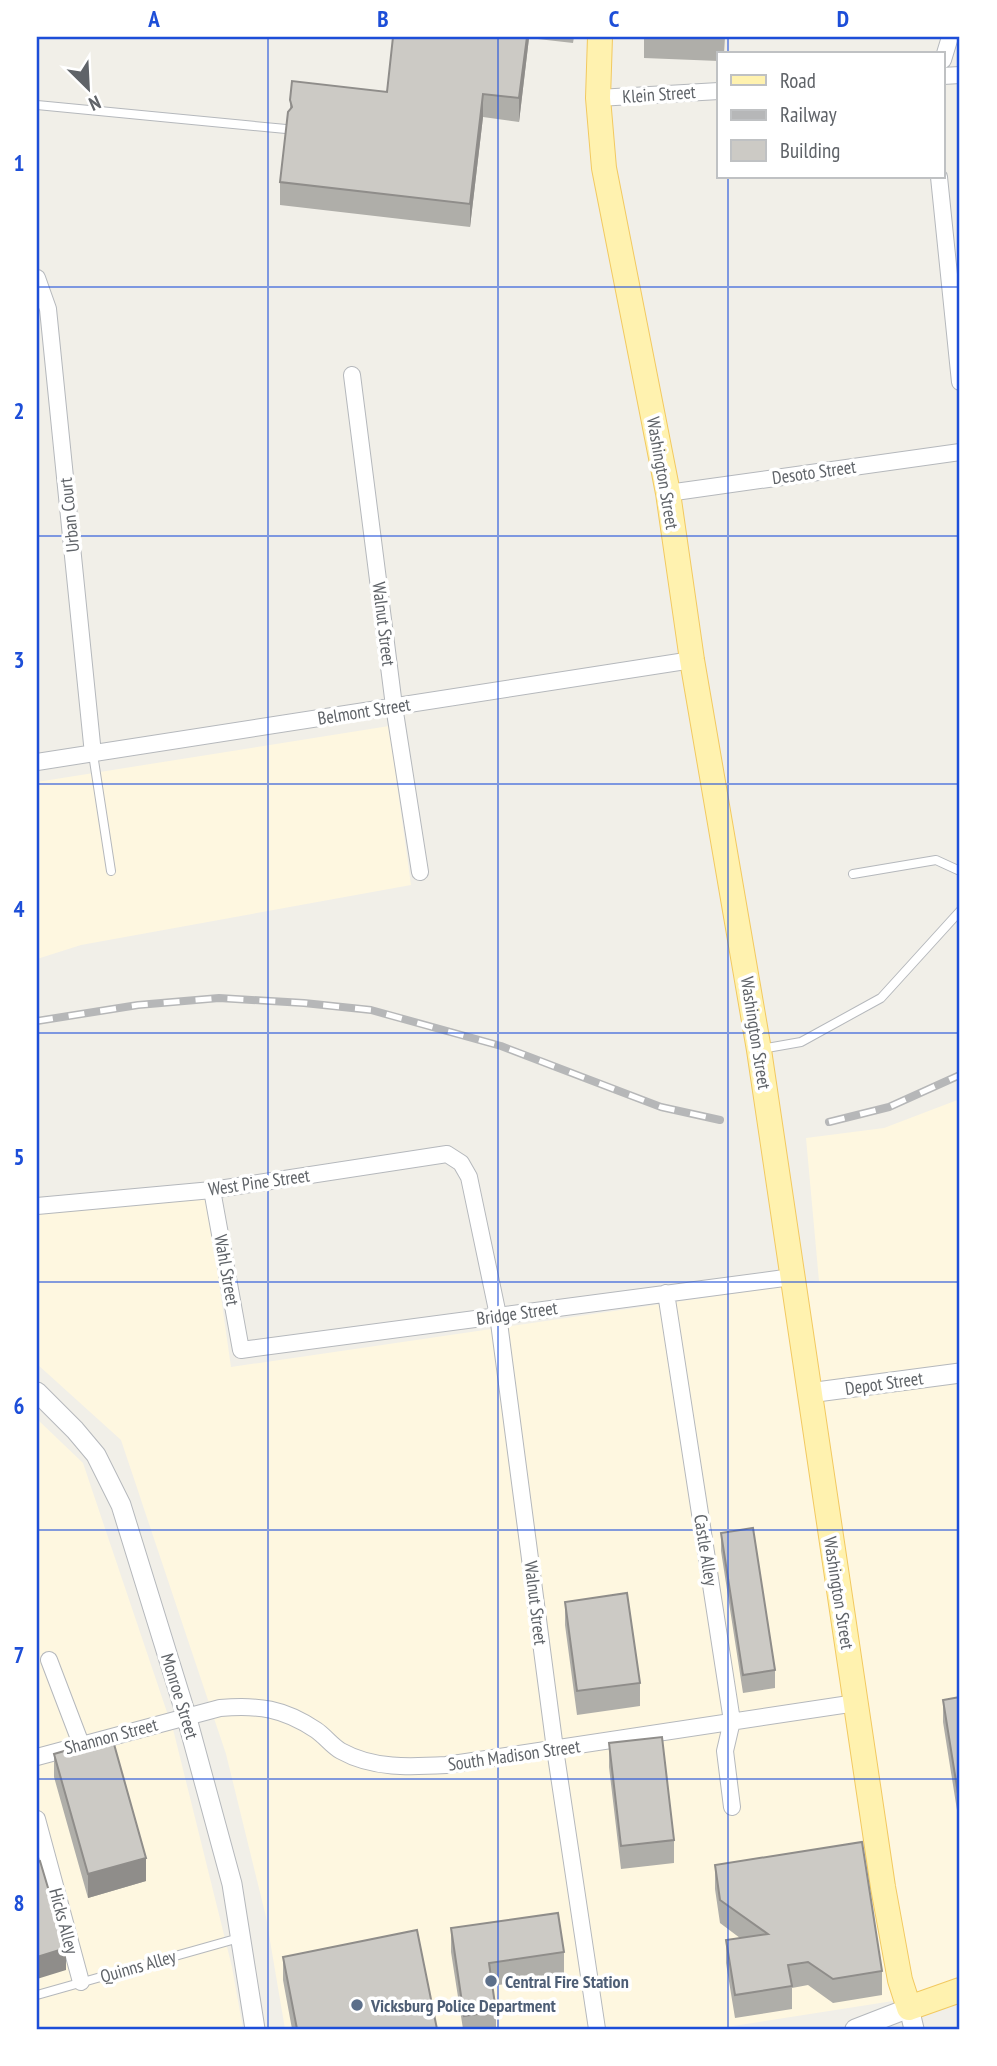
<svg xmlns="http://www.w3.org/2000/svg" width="997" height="2066" font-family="'PT Sans Narrow',sans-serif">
	<rect width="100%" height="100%" fill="#f1efe8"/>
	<path fill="#fef7e0" d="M 389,726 L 411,885 L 81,945 L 37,959 L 37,782 Z
		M 960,1099 L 960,1981 L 893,2001 L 714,2029 L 285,2029 L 266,1917 L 226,1754 L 121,1440 L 37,1364 L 37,1214 L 207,1198 L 231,1367 L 819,1281 L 806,1138 L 884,1128 Z
		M 37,1419 L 83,1463 L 174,1733 L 232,1967 L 243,2029 L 37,2029 Z"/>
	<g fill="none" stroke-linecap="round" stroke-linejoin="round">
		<g stroke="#b5b8bc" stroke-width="10">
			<path id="service" d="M 37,105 L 286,129
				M 93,754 L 111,871
				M 853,874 L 936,860 L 960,871
				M 761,1049 L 801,1042 L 881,998 L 960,911
				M 37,1995 L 239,1938"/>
		</g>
		<g stroke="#b5b8bc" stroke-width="18">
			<path id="minor" d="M 943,60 L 950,37
				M 943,76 L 960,75
				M 598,98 L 719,91
				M 939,177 L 960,382
				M 37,278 L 48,309 L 93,754
				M 352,375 L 394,706 L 420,872
				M 668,493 L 960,452
				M 37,762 L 692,660
				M 212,1190 L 241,1350 L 792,1277
				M 37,1206 L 212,1190 L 447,1154 L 461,1163 L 469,1177 L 498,1315 L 555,1749 L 597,2029
				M 666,1293 L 732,1721 L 725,1751 L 732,1807
				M 49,1660 L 81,1744
				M 37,1757 L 220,1708 C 259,1705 283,1708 316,1730 C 325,1736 332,1746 341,1751 C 373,1769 410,1767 446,1765 L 856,1703
				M 37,1819 L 81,1982"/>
		</g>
		<g stroke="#b5b8bc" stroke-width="21">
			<path id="tertiary" d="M 37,1392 L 75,1430 L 96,1455 L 121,1505 L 186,1715 L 232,1884 L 255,2029
				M 809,1393 L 960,1373
				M 855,2029 L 909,2008 L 914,2029"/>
		</g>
		<g stroke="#f2c960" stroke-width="26">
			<path id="primary" d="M 600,37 L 598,98 L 604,168 L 668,493 L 692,660 L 759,1050 L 883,1887 L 900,1980 L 909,2008 L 960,1990"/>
		</g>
		<use href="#service" stroke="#fff" stroke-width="8"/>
		<use href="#minor" stroke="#fff" stroke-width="16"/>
		<use href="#tertiary" stroke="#fff" stroke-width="19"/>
		<use href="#primary" stroke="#fff2af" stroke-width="24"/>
		<g stroke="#b6b7b8" stroke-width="8">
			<path id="rail" d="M 37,1021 L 138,1005 L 219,998 L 304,1003 L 371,1010 L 501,1046 L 661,1107 L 720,1120
				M 829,1122 L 889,1107 L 960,1075"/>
		</g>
		<use href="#rail" stroke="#fff" stroke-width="5" stroke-dasharray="16" stroke-linecap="butt"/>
	</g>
	<path fill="#afaea9" d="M 393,37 L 574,37 L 573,43 L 529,38 L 519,122 L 483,117 L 470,227 L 280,205 L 280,182 L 290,110 L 290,100 L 387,92 Z
		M 644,37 L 725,37 L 724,54 L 719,54 L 719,61 L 644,58 Z
		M 721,1533 L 775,1670 L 775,1688 L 743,1693 L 721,1551 Z
		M 565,1602 L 640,1683 L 640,1706 L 577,1715 L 565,1625 Z
		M 960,1697 L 960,1829 L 943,1722 L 943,1700 Z
		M 609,1743 L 674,1840 L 674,1863 L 621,1869 L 609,1767 Z
		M 54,1754 L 146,1881 L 88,1898 L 54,1777 Z
		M 715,1865 L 882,1971 L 882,1995 L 833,2003 L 808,1985 L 792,1988 L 792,2009 L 735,2018 L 726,1963 L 726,1940 L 740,1938 L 720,1923 L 715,1889 Z
		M 451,1928 L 564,1952 L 564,1975 L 492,1986 L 496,2011 L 496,2029 L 463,2029 L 451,1952 Z
		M 283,1957 L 437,2029 L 292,2029 L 283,1980 Z"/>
	<path fill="#8f8d8a" d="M 527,37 L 529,37 L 529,38 L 519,122 L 519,98 Z
		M 483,94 L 483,117 L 470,227 L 470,204 Z
		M 146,1858 L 146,1881 L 88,1898 L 88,1874 Z
		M 66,1948 L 66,1970 L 37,1979 L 37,1957 Z"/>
	<path fill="#cccac5" stroke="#8f8d8a" stroke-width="2" d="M 393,37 L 527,37 L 519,98 L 483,94 L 470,204 L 280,182 L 288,112 L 292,107 L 290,100 L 292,81 L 387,92 Z
		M 690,37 L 724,37 L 724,38 Z
		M 753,1528 L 775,1670 L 743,1675 L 721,1533 Z
		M 627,1593 L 640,1683 L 577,1691 L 565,1602 Z
		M 960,1697 L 960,1806 L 943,1700 Z
		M 112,1737 L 146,1858 L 88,1874 L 54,1754 Z
		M 662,1737 L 674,1840 L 621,1846 L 609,1743 Z
		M 862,1842 L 882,1971 L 833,1979 L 808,1962 L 788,1965 L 792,1986 L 735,1995 L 726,1940 L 768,1934 L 720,1900 L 715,1865 Z
		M 40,1861 L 66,1948 L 37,1957 L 37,1862 Z
		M 558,1913 L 564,1952 L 489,1963 L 496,2011 L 464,2016 L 451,1928 Z
		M 417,1930 L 437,2029 L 297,2029 L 283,1957 Z"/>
	<path fill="none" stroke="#1d4ed8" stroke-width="2" stroke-opacity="0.55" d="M 268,37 L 268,2029M 498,37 L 498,2029M 728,37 L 728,54M 728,177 L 728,2029M 37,287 L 960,287M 37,536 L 960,536M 37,784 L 960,784M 37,1033 L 960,1033M 37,1282 L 960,1282M 37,1530 L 960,1530M 37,1779 L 960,1779"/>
	<g fill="#5c6f8a" stroke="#fff" stroke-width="2.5">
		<circle cx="491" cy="1981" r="7"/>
		<circle cx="357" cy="2005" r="7"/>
	</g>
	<g text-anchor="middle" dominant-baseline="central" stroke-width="7" stroke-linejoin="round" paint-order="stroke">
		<g font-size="18" fill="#5f6368" stroke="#fff">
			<text transform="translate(659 94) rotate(-4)">Klein Street</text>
			<text transform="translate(814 472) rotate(-8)">Desoto Street</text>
			<text transform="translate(663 473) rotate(80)">Washington Street</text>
			<text transform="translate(69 515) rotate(-96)">Urban Court</text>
			<text transform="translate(384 624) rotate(83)">Walnut Street</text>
			<text transform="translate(364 711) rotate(-9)">Belmont Street</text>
			<text transform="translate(756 1033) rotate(81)">Washington Street</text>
			<text transform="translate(259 1182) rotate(-8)">West Pine Street</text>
			<text transform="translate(227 1270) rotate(80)">Wahl Street</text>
			<text transform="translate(517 1313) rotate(-8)">Bridge Street</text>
			<text transform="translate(884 1383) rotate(-8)">Depot Street</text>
			<text transform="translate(706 1550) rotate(81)">Castle Alley</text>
			<text transform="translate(839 1593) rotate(81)">Washington Street</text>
			<text transform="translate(536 1603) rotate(83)">Walnut Street</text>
			<text transform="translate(180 1696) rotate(73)">Monroe Street</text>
			<text transform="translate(111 1736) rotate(-15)">Shannon Street</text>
			<text transform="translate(514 1755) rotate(-8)">South Madison Street</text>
			<text transform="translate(64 1921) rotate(75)">Hicks Alley</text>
			<text transform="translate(138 1966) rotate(-16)">Quinns Alley</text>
		</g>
		<g font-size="18" font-weight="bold" fill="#4e5e75" stroke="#fff" text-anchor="start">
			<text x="505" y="1981">Central Fire Station</text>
			<text x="371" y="2005">Vicksburg Police Department</text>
		</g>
	</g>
	<rect width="997" height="2066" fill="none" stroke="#ffffff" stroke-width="77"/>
	<rect x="717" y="52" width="228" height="126" fill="#ffffff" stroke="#bfc1c3" stroke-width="2"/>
	<rect x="731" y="75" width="35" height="10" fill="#fff2af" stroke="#bfc1c3" stroke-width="2"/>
	<text x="780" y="88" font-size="21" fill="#5f6368">Road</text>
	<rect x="731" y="110" width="35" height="10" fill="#b6b7b8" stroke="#bfc1c3" stroke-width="2"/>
	<text x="780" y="122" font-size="21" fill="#5f6368">Railway</text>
	<rect x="731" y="140" width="35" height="21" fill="#cccac5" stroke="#bfc1c3" stroke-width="2"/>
	<text x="780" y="158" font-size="21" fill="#5f6368">Building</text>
	<g transform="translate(88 88) rotate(156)" stroke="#ffffff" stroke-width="5" paint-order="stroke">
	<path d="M0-5L12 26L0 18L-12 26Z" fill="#5f6368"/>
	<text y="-10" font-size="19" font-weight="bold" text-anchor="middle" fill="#5f6368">N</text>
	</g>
	<rect x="38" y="38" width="920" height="1990" fill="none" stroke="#1d4ed8" stroke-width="2.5"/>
	<g font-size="23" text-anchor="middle" font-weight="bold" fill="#1d4ed8">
		<text x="154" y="27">A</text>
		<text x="383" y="27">B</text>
		<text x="614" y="27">C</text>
		<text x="843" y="27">D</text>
		<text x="19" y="171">1</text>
		<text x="19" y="419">2</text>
		<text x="19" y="668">3</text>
		<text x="19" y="917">4</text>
		<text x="19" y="1165">5</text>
		<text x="19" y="1414">6</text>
		<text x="19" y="1663">7</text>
		<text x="19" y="1911">8</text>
	</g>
</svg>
